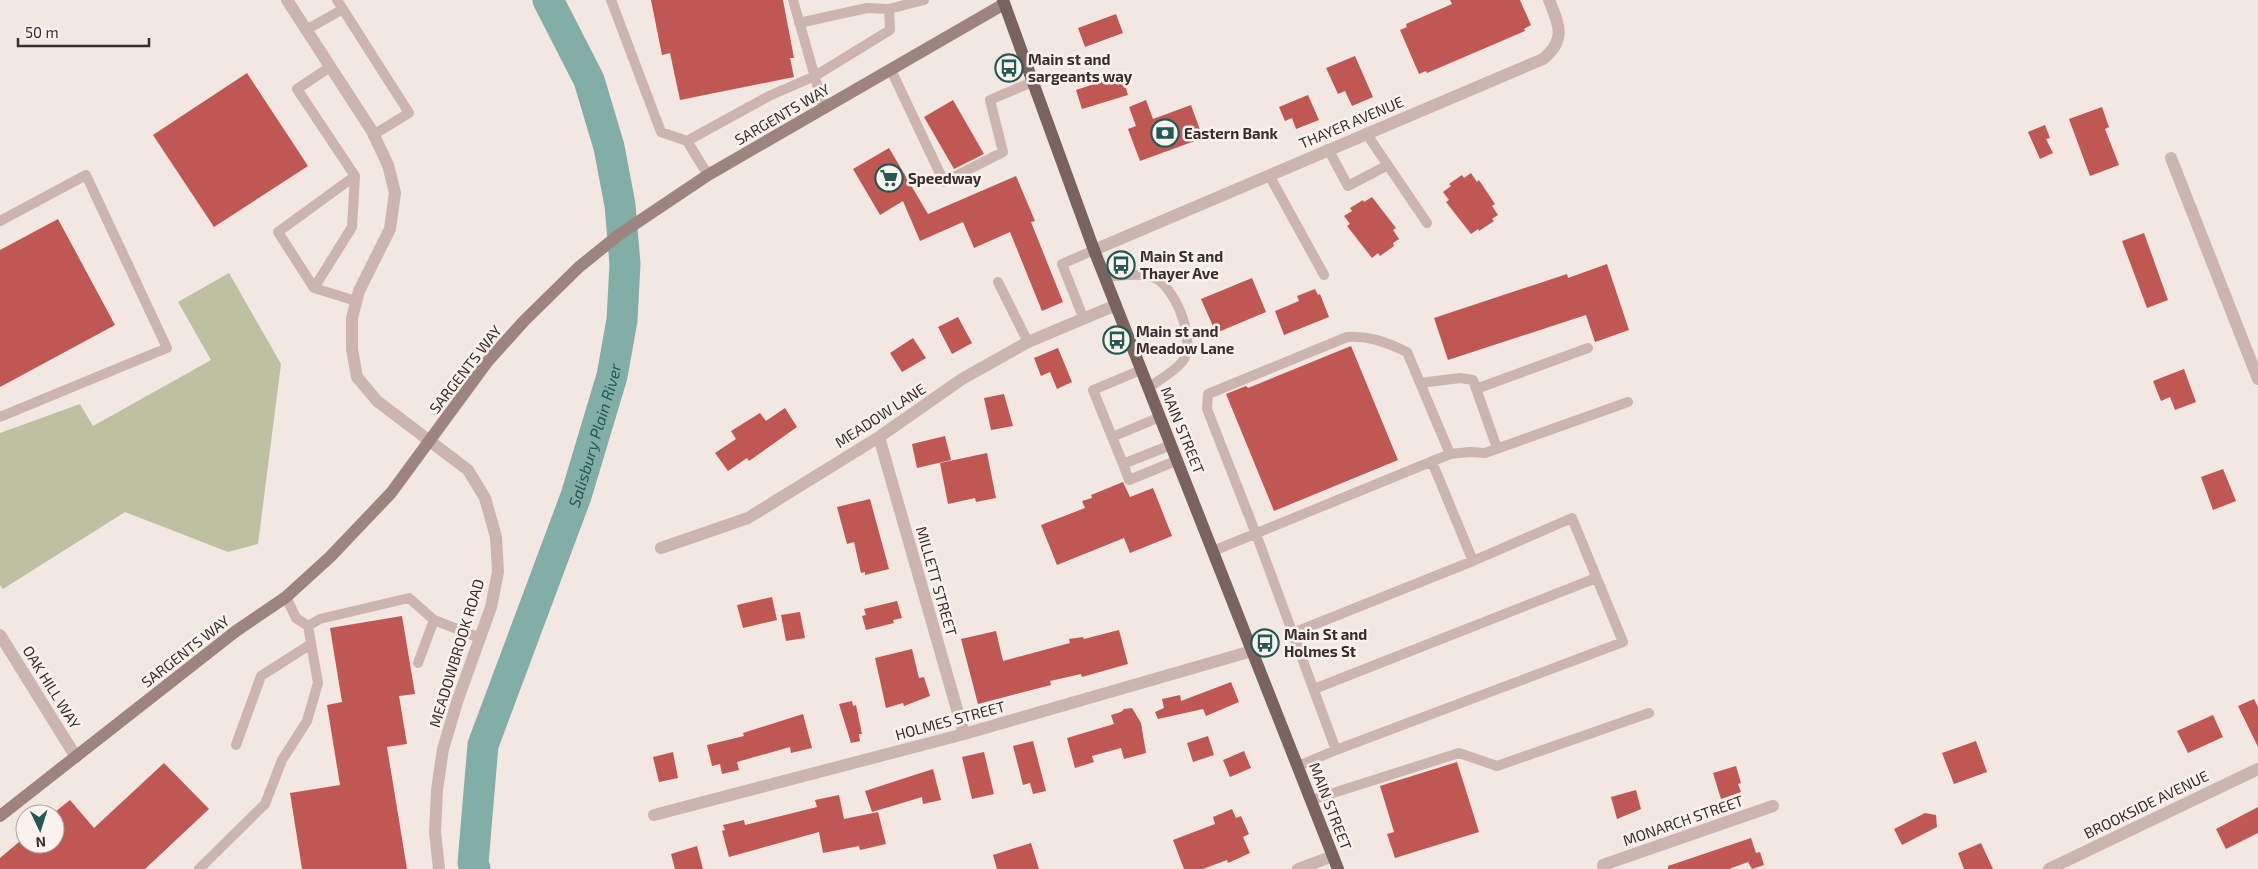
<svg xmlns="http://www.w3.org/2000/svg" width="2258" height="869" font-family="'Exo 2',sans-serif">
	<rect width="100%" height="100%" fill="#f3e7e2"/>
	<path fill="#bdc1a2" d="M 229,273 L 281,364 L 258,544 L 228,552 L 125,512 L 3,589 L 0,585 L 0,433 L 80,404 L 93,426 L 211,360 L 178,302 Z"/>
	<g fill="none" stroke-linecap="round" stroke-linejoin="round">
		<path stroke="#82aea7" stroke-width="31" id="s1" d="M 475,869 L 473,863 L 483,745 L 576,496 L 612,376 L 622,320 L 625,264 L 620,205 L 609,147 L 589,80 L 548,0"/>
	</g>
	<path fill="#bf5753" d="M 651,0 L 783,0 L 794,58 L 790,58 L 794,77 L 680,100 L 670,53 L 662,55 Z
		M 1450,0 L 1520,0 L 1531,25 L 1524,29 L 1525,31 L 1427,73 L 1426,71 L 1419,74 L 1400,30 L 1407,27 L 1406,24 L 1452,4 Z
		M 1116,14 L 1123,33 L 1085,47 L 1078,28 Z
		M 1355,56 L 1373,97 L 1352,106 L 1345,91 L 1338,94 L 1326,68 Z
		M 247,73 L 308,166 L 214,227 L 153,135 Z
		M 1122,75 L 1128,95 L 1082,109 L 1076,90 Z
		M 1308,95 L 1319,120 L 1296,129 L 1292,118 L 1285,121 L 1279,107 Z
		M 953,100 L 984,154 L 954,169 L 924,117 Z
		M 1146,100 L 1153,119 L 1191,105 L 1203,138 L 1140,161 L 1128,129 L 1136,126 L 1129,107 Z
		M 2102,107 L 2109,127 L 2105,129 L 2119,165 L 2090,176 L 2069,119 Z
		M 2045,125 L 2050,138 L 2046,139 L 2053,153 L 2040,159 L 2028,132 Z
		M 889,148 L 928,214 L 1016,176 L 1035,221 L 1031,222 L 1063,302 L 1042,311 L 1010,232 L 974,248 L 963,222 L 920,241 L 903,201 L 880,215 L 853,169 Z
		M 1471,173 L 1477,182 L 1479,180 L 1495,204 L 1492,206 L 1498,215 L 1492,219 L 1494,221 L 1479,231 L 1478,229 L 1471,234 L 1446,202 L 1449,200 L 1443,192 L 1451,186 L 1449,184 L 1462,175 L 1464,178 Z
		M 1372,197 L 1396,228 L 1393,230 L 1399,239 L 1393,243 L 1394,246 L 1380,256 L 1378,253 L 1372,258 L 1347,226 L 1350,224 L 1344,216 L 1352,211 L 1350,208 L 1363,200 L 1364,202 Z
		M 58,219 L 115,325 L 0,387 L 0,250 Z
		M 2144,233 L 2168,300 L 2147,308 L 2122,241 Z
		M 1607,264 L 1629,330 L 1595,342 L 1586,315 L 1448,360 L 1434,318 L 1567,274 L 1568,278 Z
		M 1252,278 L 1266,312 L 1216,333 L 1201,299 Z
		M 1315,289 L 1318,295 L 1320,294 L 1329,317 L 1284,335 L 1275,311 L 1299,301 L 1297,296 Z
		M 958,317 L 972,343 L 952,354 L 938,327 Z
		M 913,338 L 926,358 L 902,372 L 890,353 Z
		M 1351,346 L 1398,460 L 1274,511 L 1226,394 L 1246,386 L 1248,388 Z
		M 1058,348 L 1072,382 L 1057,389 L 1050,372 L 1041,376 L 1034,358 Z
		M 2184,369 L 2196,402 L 2175,410 L 2170,397 L 2161,401 L 2153,381 Z
		M 1004,394 L 1013,426 L 991,430 L 984,398 Z
		M 785,408 L 797,427 L 749,461 L 747,458 L 728,471 L 715,453 L 736,439 L 731,431 L 760,413 L 766,421 Z
		M 945,436 L 951,460 L 917,468 L 912,444 Z
		M 987,453 L 996,498 L 976,502 L 975,498 L 948,504 L 940,463 Z
		M 2223,469 L 2236,501 L 2213,510 L 2201,477 Z
		M 1123,482 L 1130,497 L 1153,488 L 1172,536 L 1130,553 L 1124,538 L 1057,565 L 1041,525 L 1085,508 L 1082,501 L 1092,498 L 1091,495 Z
		M 870,499 L 889,569 L 865,575 L 865,572 L 861,573 L 854,542 L 847,544 L 837,507 Z
		M 772,597 L 777,620 L 743,628 L 737,605 Z
		M 897,601 L 902,618 L 893,620 L 894,623 L 866,630 L 862,616 L 866,615 L 864,609 Z
		M 800,612 L 805,638 L 786,641 L 781,615 Z
		M 402,616 L 415,694 L 399,696 L 407,744 L 387,747 L 407,869 L 302,869 L 290,793 L 340,785 L 327,705 L 342,702 L 330,628 Z
		M 1119,630 L 1128,664 L 1082,677 L 1081,674 L 1050,681 L 1051,685 L 978,704 L 961,639 L 996,631 L 1003,661 L 1070,643 L 1069,639 L 1083,637 L 1084,639 Z
		M 912,649 L 919,678 L 924,677 L 930,696 L 904,706 L 903,703 L 886,708 L 875,658 Z
		M 1231,682 L 1239,702 L 1206,716 L 1203,709 L 1158,719 L 1155,712 L 1164,708 L 1162,699 L 1180,695 L 1181,701 Z
		M 2254,699 L 2258,707 L 2258,747 L 2238,706 Z
		M 852,701 L 853,706 L 856,705 L 862,734 L 859,734 L 860,741 L 851,743 L 839,704 Z
		M 1132,708 L 1141,723 L 1146,753 L 1124,759 L 1121,748 L 1092,756 L 1094,762 L 1075,768 L 1067,738 L 1114,724 L 1111,715 L 1121,712 L 1124,709 Z
		M 803,714 L 812,748 L 791,753 L 790,747 L 737,762 L 739,770 L 722,774 L 720,764 L 712,766 L 707,745 L 744,736 L 743,733 Z
		M 2213,715 L 2223,737 L 2188,753 L 2177,731 Z
		M 1208,736 L 1214,755 L 1193,762 L 1187,743 Z
		M 1033,741 L 1046,791 L 1033,794 L 1030,783 L 1023,785 L 1013,746 Z
		M 1976,741 L 1987,772 L 1954,784 L 1942,753 Z
		M 1244,751 L 1251,768 L 1230,777 L 1223,760 Z
		M 673,752 L 678,778 L 659,782 L 653,757 Z
		M 984,752 L 994,794 L 972,799 L 962,757 Z
		M 1457,762 L 1479,832 L 1395,858 L 1387,834 L 1394,832 L 1380,786 Z
		M 164,763 L 209,809 L 145,869 L 0,869 L 0,858 L 25,837 L 25,844 L 55,844 L 55,812 L 70,800 L 94,828 Z
		M 1736,766 L 1741,783 L 1738,784 L 1741,792 L 1721,799 L 1713,773 Z
		M 933,769 L 941,800 L 923,804 L 922,797 L 872,812 L 865,791 Z
		M 1636,790 L 1641,809 L 1617,819 L 1611,797 Z
		M 839,795 L 844,819 L 878,812 L 886,844 L 860,850 L 859,846 L 823,853 L 819,832 L 729,857 L 722,831 L 725,830 L 723,825 L 744,820 L 745,825 L 817,807 L 815,800 Z
		M 2258,807 L 2258,833 L 2226,849 L 2216,829 Z
		M 1232,809 L 1236,818 L 1241,816 L 1249,834 L 1243,837 L 1250,853 L 1228,863 L 1227,860 L 1203,869 L 1184,869 L 1173,840 L 1215,824 L 1213,817 Z
		M 1925,813 L 1936,815 L 1937,827 L 1902,845 L 1894,829 Z
		M 1751,838 L 1756,853 L 1760,852 L 1764,865 L 1752,869 L 1748,862 L 1729,869 L 1668,869 L 1668,866 Z
		M 1031,843 L 1039,869 L 997,869 L 993,855 Z
		M 1981,843 L 1993,869 L 1964,869 L 1958,853 Z
		M 697,846 L 703,869 L 675,869 L 671,854 Z"/>
	<g fill="none" stroke-linecap="round" stroke-linejoin="round">
		<path stroke="#cbb5ae" stroke-width="10" d="M 337,0 L 409,113 L 373,135
			M 611,0 L 661,132 L 687,141 L 708,175
			M 793,0 L 824,109
			M 799,23 L 867,8 L 889,9 L 924,0
			M 306,30 L 343,9
			M 330,67 L 297,89 L 355,176 L 278,232 L 314,288 L 356,301
			M 891,70 L 944,182 L 1003,152 L 990,100 L 1032,82
			M 1366,133 L 1427,223
			M 687,141 L 769,96 L 815,76 L 890,30 L 889,9
			M 1328,149 L 1348,186 L 1386,166
			M 1269,175 L 1324,275
			M 0,221 L 86,175 L 167,348 L 0,417
			M 1105,277 C 1120,276 1140,272 1155,278 C 1175,287 1198,343 1182,362 C 1174,372 1159,380 1148,388
			M 998,282 L 1028,342
			M 314,288 L 352,227 L 355,176
			M 1083,317 L 1062,264 L 1094,250
			M 1141,370 L 1093,390 L 1123,464 L 1171,445
			M 1420,383 L 1460,378 L 1473,380 L 1497,448
			M 1476,389 L 1588,348
			M 1112,437 L 1160,417
			M 1450,454 L 1407,352 C 1387,343 1370,335 1347,337 L 1208,394 L 1207,409 L 1256,534 L 1336,750 L 1623,642 L 1572,518 L 1473,561
			M 1123,464 L 1129,480 L 1178,460
			M 1213,551 L 1450,454 L 1470,452 L 1485,453 L 1628,402
			M 308,626 L 320,619 L 409,598 L 434,620
			M 1293,633 L 1473,561 L 1432,462
			M 418,663 L 434,620 L 480,638
			M 1314,689 L 1596,578
			M 236,745 L 261,676 L 311,644
			M 1298,766 L 1336,750
			M 1311,800 L 1459,753 L 1497,766 L 1649,713
			M 199,869 L 265,804 L 282,760 L 307,721 L 318,683 L 308,626 L 296,618 L 286,597"/>
		<path stroke="#cbb5ae" stroke-width="12" d="M 287,0 L 372,131 L 388,165 L 395,193 L 390,229 L 359,291 L 352,318 L 352,349 L 357,377 L 377,401 L 468,470 L 485,498 L 496,537 L 498,572 L 491,607 L 457,702 L 443,749 L 437,790 L 435,832 L 439,869
			M 2171,158 L 2258,379
			M 1094,250 L 1543,59 C 1567,39 1559,25 1549,0
			M 879,437 L 964,734
			M 661,548 L 748,518 L 879,437 L 962,379 L 1028,342 L 1116,305
			M 0,635 L 76,757
			M 654,815 L 964,734 L 1252,651
			M 1298,869 L 1333,856
			M 1604,869 L 1603,865 L 1773,806
			M 2049,869 L 2258,769"/>
		<path stroke="#9e847f" stroke-width="12" d="M 0,816 L 236,631 L 286,597 L 330,557 L 391,493 L 488,361 L 524,321 L 579,267 L 620,234 L 708,175 L 1004,4"/>
		<path stroke="#7a625e" stroke-width="12" d="M 1003,0 L 1094,250 L 1338,869"/>
	</g>
	<defs>
		<g id="bus-ring" transform="scale(1.4375)"><circle r="9.5" fill="#faf2ef" stroke="#235952" stroke-width="1.5"/><path d="M-5-6H5V4H4V6H2V4H-2V6H-4V4H-5ZM-3.5-4V0h7V-4ZM-3.5 1.2v1.5H-2V1.2ZM2 1.2v1.5H3.5V1.2Z" fill="#235952"/></g>
		<g id="bank-ring" transform="scale(1.4375)"><circle r="9.5" fill="#faf2ef" stroke="#235952" stroke-width="1.5"/><path d="M-6-4H6V4H-6ZM0-2.3a2.3 2.3 0 1 0 0 4.6a2.3 2.3 0 1 0 0-4.6Z" fill="#235952"/></g>
		<g id="supermarket-ring" transform="scale(1.4375)"><circle r="9.5" fill="#faf2ef" stroke="#235952" stroke-width="1.5"/><path d="M-6-5.5h2.5l.6 2H6L4.5 2H-2.5L-4.4-4H-6ZM-1.5 3.2a1.3 1.3 0 1 0 .1 0ZM3 3.2a1.3 1.3 0 1 0 .1 0Z" fill="#235952"/></g>
	</defs>
	<g fill-rule="evenodd">
		<use href="#bus-ring" x="1009" y="68"/>
		<use href="#bank-ring" x="1165" y="133"/>
		<use href="#supermarket-ring" x="889" y="178"/>
		<use href="#bus-ring" x="1121" y="265"/>
		<use href="#bus-ring" x="1117" y="340"/>
		<use href="#bus-ring" x="1265" y="643"/>
	</g>
	<g text-anchor="middle" dominant-baseline="central" stroke-width="5" stroke-linejoin="round" paint-order="stroke">
		<g font-size="15" font-weight="bold" fill="#3a2d2c" stroke="#faf2ef" text-anchor="start">
			<text x="1028" y="59">Main st and<tspan x="1028" dy="17">sargeants way</tspan></text>
			<text x="1184" y="133">Eastern Bank</text>
			<text x="908" y="178">Speedway</text>
			<text x="1140" y="256">Main St and<tspan x="1140" dy="17">Thayer Ave</tspan></text>
			<text x="1136" y="331">Main st and<tspan x="1136" dy="17">Meadow Lane</tspan></text>
			<text x="1284" y="634">Main St and<tspan x="1284" dy="17">Holmes St</tspan></text>
		</g>
		<g font-size="15" fill="#3a2d2c" stroke="#faf2ef">
			<text transform="translate(782 114) rotate(-30)">SARGENTS WAY</text>
			<text transform="translate(1351 122) rotate(-23)">THAYER AVENUE</text>
			<text transform="translate(465 369) rotate(-52)">SARGENTS WAY</text>
			<text transform="translate(880 415) rotate(-33)">MEADOW LANE</text>
			<text transform="translate(1183 430) rotate(68)">MAIN STREET</text>
			<text transform="translate(937 581) rotate(74)">MILLETT STREET</text>
			<text transform="translate(185 651) rotate(-38)">SARGENTS WAY</text>
			<text transform="translate(456 653) rotate(-73)">MEADOWBROOK ROAD</text>
			<text transform="translate(52 687) rotate(58)">OAK HILL WAY</text>
			<text transform="translate(950 720) rotate(-15)">HOLMES STREET</text>
			<text transform="translate(2146 804) rotate(-26)">BROOKSIDE AVENUE</text>
			<text transform="translate(1331 806) rotate(69)">MAIN STREET</text>
			<text transform="translate(1683 820) rotate(-19)">MONARCH STREET</text>
		</g>
		<g font-size="16" font-style="italic" fill="#235952" stroke="#faf2ef">
			<text stroke="none"><textPath href="#s1" startOffset="454">Salisbury Plain River</textPath></text>
		</g>
	</g>
	<g transform="translate(40 829) rotate(176)"><circle r="24" fill="#faf2ef" stroke="#ada3a1"/>
	<path d="M0-4L9 19L0 12L-9 19Z" fill="#235952"/>
	<text y="-8" font-size="14" font-weight="bold" text-anchor="middle" fill="#3a2d2c">N</text>
	</g>
	<path d="M18 38v8h131v-8" fill="none" stroke="#3a2d2c" stroke-width="2.5"/>
	<text x="25" y="38" font-size="15" fill="#3a2d2c" stroke="#faf2ef" stroke-width="4" paint-order="stroke">50 m</text>
</svg>
